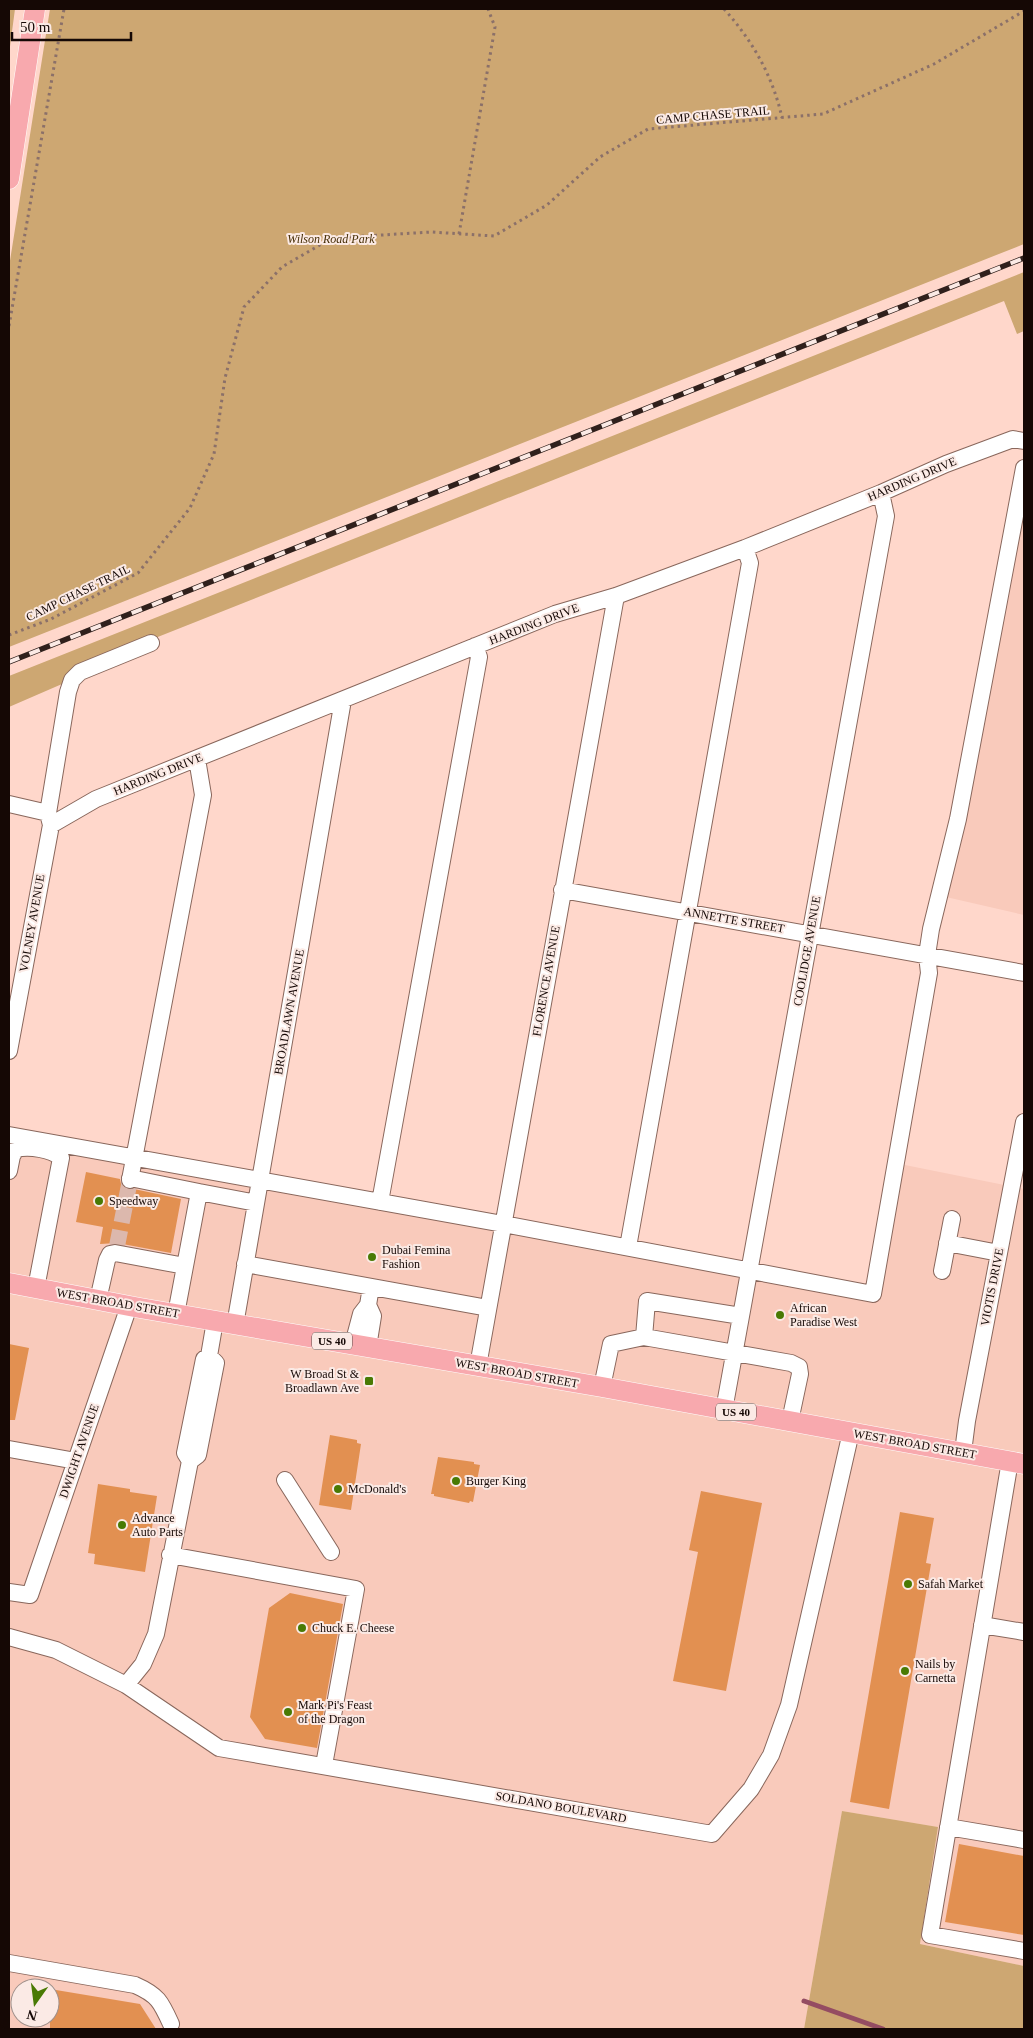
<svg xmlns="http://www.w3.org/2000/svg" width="1033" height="2038" font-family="'Times New Roman',serif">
	<rect width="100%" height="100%" fill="#ffd7cb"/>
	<path fill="#f9cabb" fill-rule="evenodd" d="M 1024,461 L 1024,915 L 946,897 Z
		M 9,1136 L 872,1292 L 895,1163 L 1024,1189 L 1024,1966 L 920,1944 L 938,1827 L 842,1811 L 804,2029 L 9,2029 ZM 20,1988 L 50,1988 L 50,2018 L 20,2018 Z"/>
	<path fill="#cda772" d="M 9,9 L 15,9 L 9,54 Z
		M 50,9 L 1024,9 L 1024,244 L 9,647 L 9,267 Z
		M 1024,272 L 1024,331 L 1017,334 L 1004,301 L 77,669 L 62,684 L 9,707 L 9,676 Z
		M 842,1811 L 938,1827 L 920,1944 L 1024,1966 L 1024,2029 L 804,2029 Z"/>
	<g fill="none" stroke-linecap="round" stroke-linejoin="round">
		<path stroke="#944c62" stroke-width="5" d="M 804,2001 L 883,2029"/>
	</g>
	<path fill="#e29051" d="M 86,1172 L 120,1179 L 121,1184 L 128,1190 L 134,1189 L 181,1199 L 171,1253 L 117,1243 L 100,1244 L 103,1227 L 76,1222 Z
		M 9,1344 L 29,1348 L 15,1420 L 9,1420 Z
		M 330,1435 L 357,1440 L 357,1443 L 361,1444 L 351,1510 L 319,1505 Z
		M 438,1457 L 474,1462 L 474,1464 L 480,1465 L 473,1502 L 470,1501 L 469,1503 L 434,1496 L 434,1494 L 431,1494 Z
		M 98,1484 L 130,1489 L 130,1492 L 157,1496 L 145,1572 L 94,1564 L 95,1554 L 88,1553 Z
		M 701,1491 L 762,1503 L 726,1691 L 673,1681 L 698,1552 L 689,1550 Z
		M 900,1512 L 934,1518 L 926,1563 L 931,1564 L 889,1809 L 850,1802 Z
		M 290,1593 L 343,1604 L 317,1748 L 265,1739 L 250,1717 L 269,1608 Z
		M 959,1844 L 1024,1856 L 1024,1935 L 945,1922 Z
		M 50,1989 L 140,2004 L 156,2029 L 50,2029 Z"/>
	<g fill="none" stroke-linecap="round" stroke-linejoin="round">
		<path stroke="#dcb8ad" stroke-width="16" stroke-dasharray="16 8" stroke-linecap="butt" d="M 117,1246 L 130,1180"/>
		<g stroke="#89675c" stroke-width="18">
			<path id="minor" d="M 9,804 L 48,813 L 51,825 L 9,1051
				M 48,813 L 68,692 L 72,680 L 80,672 L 151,643
				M 51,825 L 96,799 L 555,614 L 616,596 L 745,548 L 881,493 L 946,464 L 1013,439 L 1024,441
				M 562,890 L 1024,973
				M 9,1135 L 503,1224 L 873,1294 L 929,973 L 927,955 L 931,929 L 958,819 L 1024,468
				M 9,1171 L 12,1156 L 16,1149 C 29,1146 52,1149 61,1158 L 36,1288
				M 130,1178 L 199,1192
				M 130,1180 L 203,795 L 197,759
				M 380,1202 L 479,657 L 475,646
				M 947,1243 L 999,1253
				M 628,1247 L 750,563 L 745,548
				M 245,1264 L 488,1308
				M 942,1271 L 952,1219
				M 98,1300 L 107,1260 L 110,1254 L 115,1253 L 185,1266
				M 176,1314 L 199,1192 L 256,1203
				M 741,1316 L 647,1301 L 644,1337 L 791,1363 L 799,1367 L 800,1374 L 790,1421
				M 235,1325 L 343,700
				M 353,1344 L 361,1314 L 368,1305
				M 368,1347 L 373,1316 L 368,1305 L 371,1287
				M 478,1366 L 616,596
				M 602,1387 L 611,1344 L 644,1337
				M 724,1410 L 886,516 L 881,493
				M 9,1449 L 76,1461
				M 963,1452 L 967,1421 L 1024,1122
				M 190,1461 L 198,1455 L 216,1363 L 209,1356
				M 1010,1461 L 930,1935 L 1024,1951
				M 285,1480 L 331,1552
				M 170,1555 L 356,1589 L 324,1765
				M 9,1592 L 30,1595 L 129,1306
				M 982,1625 L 1024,1632
				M 9,1637 L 56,1650 L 126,1685 L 219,1748 L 712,1834 L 751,1789 L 771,1755 L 789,1705 L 851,1432
				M 126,1685 L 143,1664 L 156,1634 L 190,1461 L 185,1453 L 204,1359 L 209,1356 L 215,1321
				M 948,1827 L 1024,1840
				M 9,1963 L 135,1985 C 158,1995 161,2002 171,2024"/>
		</g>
		<g stroke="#fff" stroke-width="21">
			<path id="major" d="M 9,179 L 35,9
				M 9,1283 L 140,1308 L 602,1387 L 1024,1464"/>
		</g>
		<path stroke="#8b7069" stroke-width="3" stroke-dasharray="2.5 4" stroke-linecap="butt" d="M 724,9 C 752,40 773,76 782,118
			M 459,234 L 495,27 L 488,9
			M 9,326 L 64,9
			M 9,635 L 51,619 L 138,573 L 190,508 L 214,454 L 225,378 L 244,307 L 282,267 L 332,238 L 431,232 L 494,236 L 547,205 L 600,157 L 648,129 L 823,114 L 934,64 L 1024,11"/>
		<use href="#minor" stroke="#fff" stroke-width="16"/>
		<use href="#major" stroke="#f8a9ae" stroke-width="20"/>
		<g stroke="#30201c" stroke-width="5.5">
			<path id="rail" d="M 9,662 L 1024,258"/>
		</g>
		<use href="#rail" stroke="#fbeae5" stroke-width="4" stroke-dasharray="11" stroke-linecap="butt"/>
	</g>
	<g fill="#497a04" stroke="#fbeae5" stroke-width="2">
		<circle cx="99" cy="1201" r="5"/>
		<circle cx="372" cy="1257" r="5"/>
		<circle cx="780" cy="1315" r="5"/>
		<rect x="364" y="1376" width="10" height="10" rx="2.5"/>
		<circle cx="456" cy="1481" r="5"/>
		<circle cx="338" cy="1489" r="5"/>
		<circle cx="122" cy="1525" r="5"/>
		<circle cx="908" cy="1584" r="5"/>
		<circle cx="302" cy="1628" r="5"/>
		<circle cx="905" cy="1671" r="5"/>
		<circle cx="288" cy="1712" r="5"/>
	</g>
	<g text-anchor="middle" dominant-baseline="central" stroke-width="4" stroke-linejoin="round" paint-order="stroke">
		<g fill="#fbeae5" stroke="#5a4c48" stroke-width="1">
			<rect x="312" y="1332.5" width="40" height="17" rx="4"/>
			<rect x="716" y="1403.5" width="40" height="17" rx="4"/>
		</g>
		<g font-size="11" font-weight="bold" fill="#150805">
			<text x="332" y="1341">US 40</text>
			<text x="736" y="1412">US 40</text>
		</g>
		<g font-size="12" fill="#150805" stroke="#fbeae5">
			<text transform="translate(713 115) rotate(-5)">CAMP CHASE TRAIL</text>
			<text transform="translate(912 479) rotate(-23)">HARDING DRIVE</text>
			<text transform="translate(78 593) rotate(-26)">CAMP CHASE TRAIL</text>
			<text transform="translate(534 624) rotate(-21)">HARDING DRIVE</text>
			<text transform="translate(158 774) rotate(-22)">HARDING DRIVE</text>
			<text transform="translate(734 920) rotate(10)">ANNETTE STREET</text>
			<text transform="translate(32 923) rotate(-80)">VOLNEY AVENUE</text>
			<text transform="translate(807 951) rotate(-80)">COOLIDGE AVENUE</text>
			<text transform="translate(546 981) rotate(-80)">FLORENCE AVENUE</text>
			<text transform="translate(289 1012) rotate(-80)">BROADLAWN AVENUE</text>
			<text transform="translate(992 1287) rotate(-79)">VIOTIS DRIVE</text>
			<text transform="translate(118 1303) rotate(10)">WEST BROAD STREET</text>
			<text transform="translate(517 1373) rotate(10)">WEST BROAD STREET</text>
			<text transform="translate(915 1444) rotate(10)">WEST BROAD STREET</text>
			<text transform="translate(79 1451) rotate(-71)">DWIGHT AVENUE</text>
			<text transform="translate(561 1807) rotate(10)">SOLDANO BOULEVARD</text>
		</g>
		<g font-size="12" font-style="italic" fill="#462e06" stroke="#fbeae5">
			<text x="331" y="239">Wilson Road Park</text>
		</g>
		<g font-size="12" fill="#150805" stroke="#fbeae5" text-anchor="start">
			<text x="109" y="1201">Speedway</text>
			<text x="382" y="1250">Dubai Femina<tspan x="382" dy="14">Fashion</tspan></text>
			<text x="790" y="1308">African<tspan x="790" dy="14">Paradise West</tspan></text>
			<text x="359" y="1374" text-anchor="end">W Broad St &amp;<tspan x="359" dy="14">Broadlawn Ave</tspan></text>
			<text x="466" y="1481">Burger King</text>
			<text x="348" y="1489">McDonald's</text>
			<text x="132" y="1518">Advance<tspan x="132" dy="14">Auto Parts</tspan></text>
			<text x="918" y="1584">Safah Market</text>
			<text x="312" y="1628">Chuck E. Cheese</text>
			<text x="915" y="1664">Nails by<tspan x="915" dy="14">Carnetta</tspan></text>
			<text x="298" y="1705">Mark Pi's Feast<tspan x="298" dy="14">of the Dragon</tspan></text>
		</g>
	</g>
	<rect width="1033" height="2038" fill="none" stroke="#150805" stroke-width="20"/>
	<g transform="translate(35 2003) rotate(194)"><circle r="24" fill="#fbeae5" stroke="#9f908b"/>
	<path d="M0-4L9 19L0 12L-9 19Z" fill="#497a04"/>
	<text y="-8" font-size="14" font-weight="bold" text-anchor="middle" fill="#150805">N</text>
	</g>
	<path d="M12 32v8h119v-8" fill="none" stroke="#150805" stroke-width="2.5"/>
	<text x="20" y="32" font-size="15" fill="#150805" stroke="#fbeae5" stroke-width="4" paint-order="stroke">50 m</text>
</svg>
